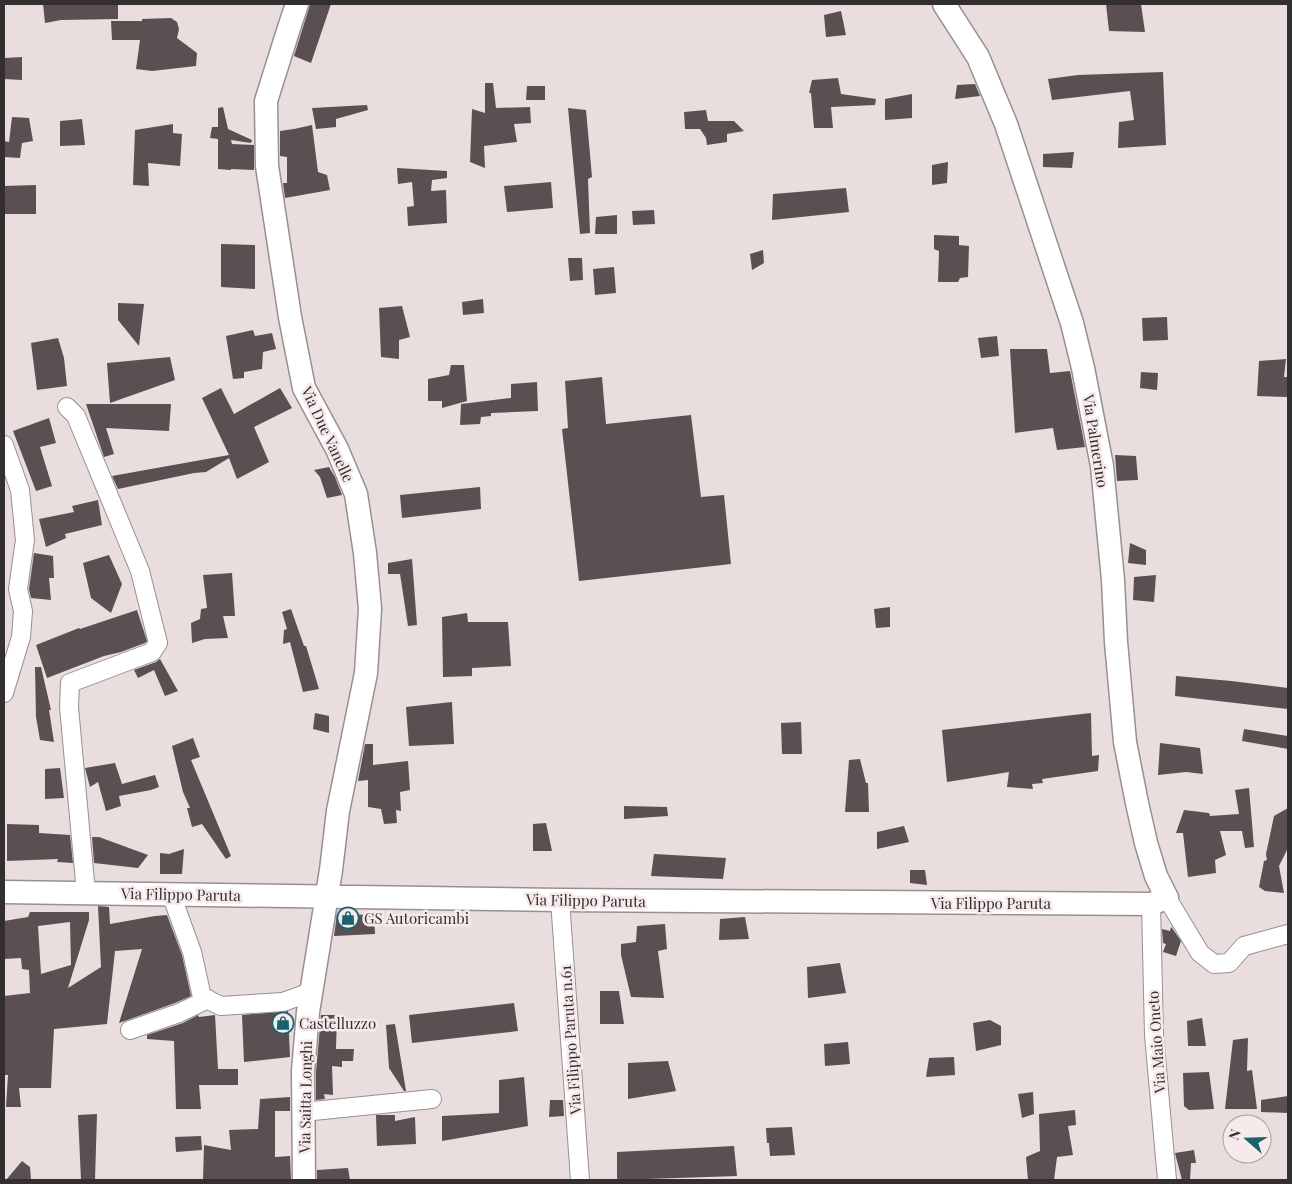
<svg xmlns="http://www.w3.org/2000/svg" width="1292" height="1184" font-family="'Playfair Display',serif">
	<rect width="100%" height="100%" fill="#e9ddde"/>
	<path fill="#5a5051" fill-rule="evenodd" d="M 43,4 L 118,4 L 118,19 L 61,20 L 45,23 Z
		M 310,4 L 331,4 L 311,63 L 294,56 L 309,8 Z
		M 1106,4 L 1141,4 L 1145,32 L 1109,31 Z
		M 841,11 L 846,35 L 826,37 L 824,15 Z
		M 171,18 L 177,22 L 179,29 L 177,38 L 197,53 L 196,66 L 152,71 L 136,69 L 140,40 L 112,40 L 111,21 L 142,21 L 142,19 Z
		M 22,57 L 22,80 L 4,79 L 4,58 Z
		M 1163,72 L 1166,145 L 1118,148 L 1119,122 L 1134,120 L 1130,91 L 1052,100 L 1048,79 L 1078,75 Z
		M 838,78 L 841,94 L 876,99 L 875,105 L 831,107 L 833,128 L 814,128 L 811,93 L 809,93 L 812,80 Z
		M 485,83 L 493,83 L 496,108 L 530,107 L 531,123 L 514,124 L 517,142 L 484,146 L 485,168 L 470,162 L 472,109 L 485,113 Z
		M 975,84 L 980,96 L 955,99 L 957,85 Z
		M 527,86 L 545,86 L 545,100 L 526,100 Z
		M 912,94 L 912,118 L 885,120 L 885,99 Z
		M 367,105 L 368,110 L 336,119 L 336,127 L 316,129 L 312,108 Z
		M 223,107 L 228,129 L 252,140 L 251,143 L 231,140 L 232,144 L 254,145 L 254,170 L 231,169 L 231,170 L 218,169 L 218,139 L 210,138 L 212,127 L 218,127 L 218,108 Z
		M 568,108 L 586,110 L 592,177 L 588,179 L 590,233 L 580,234 Z
		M 706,110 L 708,121 L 734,121 L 744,131 L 727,134 L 727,142 L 707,145 L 706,138 L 700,129 L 685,129 L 684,112 Z
		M 12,117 L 29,118 L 33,141 L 22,143 L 20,158 L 4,157 L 4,141 L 9,142 Z
		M 82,119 L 85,145 L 60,146 L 60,121 Z
		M 173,124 L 173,133 L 182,134 L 180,166 L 148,163 L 149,186 L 133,185 L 135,130 Z
		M 312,125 L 318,172 L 327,175 L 330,190 L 285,198 L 283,183 L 287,183 L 287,157 L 280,156 L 280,131 L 294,129 Z
		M 1074,152 L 1072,168 L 1043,167 L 1043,154 Z
		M 948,162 L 947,183 L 932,185 L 932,165 Z
		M 397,168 L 447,171 L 447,178 L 432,180 L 431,191 L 446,190 L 447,223 L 408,226 L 407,207 L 414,206 L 412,182 L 398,184 Z
		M 551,182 L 553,208 L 507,212 L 504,186 Z
		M 36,185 L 36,214 L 4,214 L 4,186 Z
		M 846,188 L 849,212 L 772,220 L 773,194 Z
		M 654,210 L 655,224 L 633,225 L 632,211 Z
		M 617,215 L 617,234 L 595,234 L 596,217 Z
		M 934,235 L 959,236 L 959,245 L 969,246 L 968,277 L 960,278 L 958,282 L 938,282 L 939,251 L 934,249 Z
		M 221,244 L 255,245 L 255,289 L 221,287 Z
		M 763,250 L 764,263 L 752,270 L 750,254 Z
		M 568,258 L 582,258 L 583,280 L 570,281 Z
		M 614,267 L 616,293 L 595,295 L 593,269 Z
		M 483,299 L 484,313 L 463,315 L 462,302 Z
		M 118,303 L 144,304 L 139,346 L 118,320 Z
		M 402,306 L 410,337 L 399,340 L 399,359 L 381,357 L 379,308 Z
		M 1167,317 L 1168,340 L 1143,341 L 1142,318 Z
		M 253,330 L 255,336 L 272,333 L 276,349 L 263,352 L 262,369 L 244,372 L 244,378 L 233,379 L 226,336 Z
		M 997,336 L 999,356 L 981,358 L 978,338 Z
		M 58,338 L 64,358 L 67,386 L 37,390 L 31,343 Z
		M 1010,349 L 1047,349 L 1050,373 L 1070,371 L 1085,447 L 1057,450 L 1053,428 L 1015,433 Z
		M 170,357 L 175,380 L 110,403 L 107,363 Z
		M 1286,359 L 1284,377 L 1288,377 L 1288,397 L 1257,396 L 1259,361 Z
		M 451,365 L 464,365 L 467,401 L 442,408 L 442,401 L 428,401 L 428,379 L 449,375 Z
		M 1141,372 L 1158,373 L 1157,390 L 1140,388 Z
		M 602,377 L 606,424 L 691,415 L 701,497 L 724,495 L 731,564 L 579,581 L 562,429 L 568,428 L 565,381 Z
		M 537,382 L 538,411 L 491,413 L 491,416 L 481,417 L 480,424 L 460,425 L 461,404 L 511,398 L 511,384 Z
		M 221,388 L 234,414 L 280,388 L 292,408 L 254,427 L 269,462 L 237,479 L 229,458 L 206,472 L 194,473 L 118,489 L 112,476 L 229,455 L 202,398 Z
		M 86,404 L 171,404 L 169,431 L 106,428 L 114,454 L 104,457 Z
		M 49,418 L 56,443 L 40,447 L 52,486 L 36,491 L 13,431 Z
		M 1115,455 L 1136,456 L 1138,480 L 1117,481 Z
		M 329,467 L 335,477 L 342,495 L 327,498 L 320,477 L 314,470 Z
		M 480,487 L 481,509 L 402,518 L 400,495 Z
		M 98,500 L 102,525 L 65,534 L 66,538 L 46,547 L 39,519 L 74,512 L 72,506 Z
		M 1130,543 L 1146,550 L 1146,565 L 1128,563 Z
		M 34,553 L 53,556 L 54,578 L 49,578 L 51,600 L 31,598 L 29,589 Z
		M 109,555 L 122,584 L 111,613 L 91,598 L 83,563 Z
		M 412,559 L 417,625 L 408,626 L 400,574 L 388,574 L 388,563 Z
		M 232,573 L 235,616 L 223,616 L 228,638 L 205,639 L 192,643 L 191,623 L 200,619 L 201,609 L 207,608 L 203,575 Z
		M 1156,575 L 1154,602 L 1133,600 L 1134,577 Z
		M 890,607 L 890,627 L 876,628 L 874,609 Z
		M 291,609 L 304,646 L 306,646 L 319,689 L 303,692 L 290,642 L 283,644 L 284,630 L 287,629 L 282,612 Z
		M 137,610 L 147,641 L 145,643 L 121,652 L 104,656 L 47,678 L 36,645 L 79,628 L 80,629 Z
		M 467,613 L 468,622 L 508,622 L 511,666 L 472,668 L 472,676 L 443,677 L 442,617 Z
		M 160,659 L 178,691 L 165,696 L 154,670 L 138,678 L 134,670 L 156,662 Z
		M 35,667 L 41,667 L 51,710 L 49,710 L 54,742 L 40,740 L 36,717 Z
		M 1176,676 L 1231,681 L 1288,688 L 1288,709 L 1175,696 Z
		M 452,702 L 454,744 L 409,746 L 406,707 Z
		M 315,713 L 329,716 L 329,733 L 313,729 Z
		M 1091,713 L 1092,756 L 1099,755 L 1098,771 L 1042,779 L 1043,783 L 1032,784 L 1033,789 L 1007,787 L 1009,772 L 947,782 L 942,730 Z
		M 801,722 L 802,754 L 782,754 L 781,723 Z
		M 1244,729 L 1288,736 L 1288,749 L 1242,741 Z
		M 193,738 L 200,757 L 191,760 L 231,856 L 226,859 L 202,824 L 192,827 L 187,808 L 190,808 L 183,792 L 172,746 Z
		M 1160,743 L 1200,748 L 1203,774 L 1186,772 L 1158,775 Z
		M 365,744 L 373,744 L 373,765 L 408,761 L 410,790 L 400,792 L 401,811 L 396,810 L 397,823 L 384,824 L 381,809 L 368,807 L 368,780 L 358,781 Z
		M 860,759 L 866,783 L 868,783 L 869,812 L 845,812 L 849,760 Z
		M 115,763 L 122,784 L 155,775 L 159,787 L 151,790 L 119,796 L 121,806 L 106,811 L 98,782 L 90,787 L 85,768 Z
		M 60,768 L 64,798 L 45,799 L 45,769 Z
		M 1249,788 L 1254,847 L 1245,848 L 1242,831 L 1220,831 L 1226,855 L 1215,860 L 1216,873 L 1188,877 L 1183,833 L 1176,833 L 1184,810 L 1209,813 L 1210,816 L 1239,814 L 1235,790 Z
		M 624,806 L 667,807 L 668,816 L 624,819 Z
		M 1288,808 L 1288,848 L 1279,866 L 1284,893 L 1265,891 L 1259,887 L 1264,861 L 1267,860 L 1266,854 L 1274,816 Z
		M 546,823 L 552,851 L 533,851 L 533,824 Z
		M 7,824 L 39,825 L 39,833 L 70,835 L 73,863 L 57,862 L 58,859 L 7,861 Z
		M 904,826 L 909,842 L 877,849 L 877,832 Z
		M 92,837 L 99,837 L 148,855 L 138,868 L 94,863 Z
		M 184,849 L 182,874 L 160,874 L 160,853 L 169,854 Z
		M 654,854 L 726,858 L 723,879 L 651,876 Z
		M 910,870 L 925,870 L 927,885 L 910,883 Z
		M 98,906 L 109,907 L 110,924 L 155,916 L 167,915 L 182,955 L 191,996 L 175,1003 L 119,1023 L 142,949 L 115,951 L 107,1024 L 54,1029 L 51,1088 L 19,1088 L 21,1107 L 6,1107 L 8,1075 L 4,1075 L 4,996 L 30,993 L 29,970 L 22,969 L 21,958 L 4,959 L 4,921 L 28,917 L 30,912 L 89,912 L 89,920 L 68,988 L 101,967 ZM 70,922 L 71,965 L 41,974 L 38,926 Z
		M 337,914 L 374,915 L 375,934 L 334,936 Z
		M 745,917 L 749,939 L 719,940 L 720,919 Z
		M 665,924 L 667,949 L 658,951 L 664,998 L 631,997 L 621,955 L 621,944 L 636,942 L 637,926 Z
		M 1171,927 L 1172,928 L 1181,941 L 1176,956 L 1163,952 L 1166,944 L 1163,943 L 1162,929 L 1170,931 Z
		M 840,963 L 846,993 L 808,998 L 807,967 Z
		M 600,991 L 619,991 L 624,1024 L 600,1024 Z
		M 514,1003 L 518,1031 L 412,1043 L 409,1015 Z
		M 288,1011 L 290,1057 L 244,1062 L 242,1015 Z
		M 198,1015 L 199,1017 L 215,1015 L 218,1069 L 238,1069 L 238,1085 L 199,1085 L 201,1109 L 176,1109 L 174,1041 L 147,1039 L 147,1035 L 183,1023 Z
		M 321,1015 L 337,1015 L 336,1049 L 354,1049 L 353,1061 L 342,1061 L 342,1067 L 332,1066 L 333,1095 L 324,1094 L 325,1099 L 316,1100 L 316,1072 Z
		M 1202,1018 L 1206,1046 L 1188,1046 L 1187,1021 Z
		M 990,1020 L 1001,1026 L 1001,1045 L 976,1051 L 973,1023 Z
		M 395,1024 L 406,1091 L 404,1091 L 389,1068 L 386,1025 Z
		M 1248,1038 L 1247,1071 L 1252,1070 L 1257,1109 L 1225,1109 L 1233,1040 Z
		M 848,1042 L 850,1064 L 825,1066 L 824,1044 Z
		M 954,1057 L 955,1075 L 926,1077 L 929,1058 Z
		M 668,1061 L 676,1091 L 628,1099 L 628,1063 Z
		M 1209,1072 L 1214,1109 L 1189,1110 L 1184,1106 L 1183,1073 Z
		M 524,1077 L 528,1126 L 442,1141 L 442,1116 L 499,1113 L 499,1080 Z
		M 1033,1092 L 1034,1114 L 1022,1118 L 1018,1094 Z
		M 1288,1096 L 1288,1113 L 1261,1112 L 1261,1100 Z
		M 290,1097 L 290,1111 L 275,1111 L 275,1157 L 290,1156 L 291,1180 L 203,1180 L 204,1145 L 231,1150 L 229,1130 L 258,1129 L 260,1099 Z
		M 550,1100 L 563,1100 L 564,1116 L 549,1117 Z
		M 1075,1110 L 1076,1125 L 1068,1126 L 1073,1155 L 1057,1157 L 1054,1180 L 1028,1180 L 1026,1157 L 1040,1151 L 1039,1114 Z
		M 97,1114 L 95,1180 L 81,1180 L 78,1115 Z
		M 376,1115 L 395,1115 L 395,1121 L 415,1117 L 416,1144 L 377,1146 Z
		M 792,1127 L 795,1155 L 770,1156 L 769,1143 L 767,1143 L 766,1128 Z
		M 201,1136 L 202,1150 L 176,1152 L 175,1137 Z
		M 734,1146 L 737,1176 L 617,1180 L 617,1152 Z
		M 1194,1150 L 1196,1163 L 1191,1163 L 1190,1180 L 1182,1180 L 1175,1153 Z
		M 22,1161 L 30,1167 L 31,1180 L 6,1180 Z
		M 348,1168 L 350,1180 L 317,1180 L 317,1170 Z"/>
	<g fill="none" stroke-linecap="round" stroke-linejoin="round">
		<g stroke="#9a8f90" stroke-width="20">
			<path id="minor" d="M 67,407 L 76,416 L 140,571 L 158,643 L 152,652 L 70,683 L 69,707 L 86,893
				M 4,445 L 20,490 L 25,540 L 18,589 L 23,611 L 21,637 L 4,693
				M 171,894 L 192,952 L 202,997 L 221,1006 L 283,1002 L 311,992
				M 1167,898 L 1200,953 L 1214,964 L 1229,963 L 1244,946 L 1288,934
				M 560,900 L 580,1180
				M 1151,904 L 1154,1035 L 1167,1180
				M 130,1030 L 179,1013 L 208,999
				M 303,1112 L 432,1099"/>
		</g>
		<g stroke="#9a8f90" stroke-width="25">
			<path id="tertiary" d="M 297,4 L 288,31 L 266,101 L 267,166 L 290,317 L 304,388 L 337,449 L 356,494 L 365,553 L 370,609 L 366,673 L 338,811 L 331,870 L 308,1012 L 303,1071 L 304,1180
				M 4,892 L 560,900 L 1151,904 L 1167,898 L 1156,876 L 1146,843 L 1137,803 L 1125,742 L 1116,642 L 1113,580 L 1102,466 L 1083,368 L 1072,323 L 1006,124 L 978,57 L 944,4"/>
		</g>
		<use href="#minor" stroke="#fff" stroke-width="18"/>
		<use href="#tertiary" stroke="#fff" stroke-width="22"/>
	</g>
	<defs>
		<g id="shop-ring" transform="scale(1.125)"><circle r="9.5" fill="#f6eaeb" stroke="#18636f" stroke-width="1.5"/><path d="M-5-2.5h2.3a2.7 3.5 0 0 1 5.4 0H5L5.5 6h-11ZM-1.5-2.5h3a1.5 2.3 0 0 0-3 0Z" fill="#18636f"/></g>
	</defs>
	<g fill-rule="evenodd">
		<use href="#shop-ring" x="348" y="918"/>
		<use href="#shop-ring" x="283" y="1023"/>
	</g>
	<g text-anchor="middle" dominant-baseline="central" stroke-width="5" stroke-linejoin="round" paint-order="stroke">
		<g font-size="15" fill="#332e2f" stroke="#f6eaeb">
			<text transform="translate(328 434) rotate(65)">Via Due Vanelle</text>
			<text transform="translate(1096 441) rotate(81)">Via Palmerino</text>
			<text transform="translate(181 894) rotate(1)">Via Filippo Paruta</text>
			<text transform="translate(586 900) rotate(1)">Via Filippo Paruta</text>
			<text x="991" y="903">Via Filippo Paruta</text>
			<text transform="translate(570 1040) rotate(-94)">Via Filippo Paruta n.61</text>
			<text transform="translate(1156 1042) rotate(-94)">Via Maio Oneto</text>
			<text transform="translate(305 1097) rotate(-89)">Via Saitta Longhi</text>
		</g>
		<g font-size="15" fill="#332e2f" stroke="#f6eaeb" text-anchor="start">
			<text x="364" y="918">GS Autoricambi</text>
			<text x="299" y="1023">Castelluzzo</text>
		</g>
	</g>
	<rect width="1292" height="1184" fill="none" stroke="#332e2f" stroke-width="10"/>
	<g transform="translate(1247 1139) rotate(290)"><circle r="24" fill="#f6eaeb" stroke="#a89fa0"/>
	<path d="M0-4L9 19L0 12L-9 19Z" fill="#18636f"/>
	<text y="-8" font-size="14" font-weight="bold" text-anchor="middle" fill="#332e2f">N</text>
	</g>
</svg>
